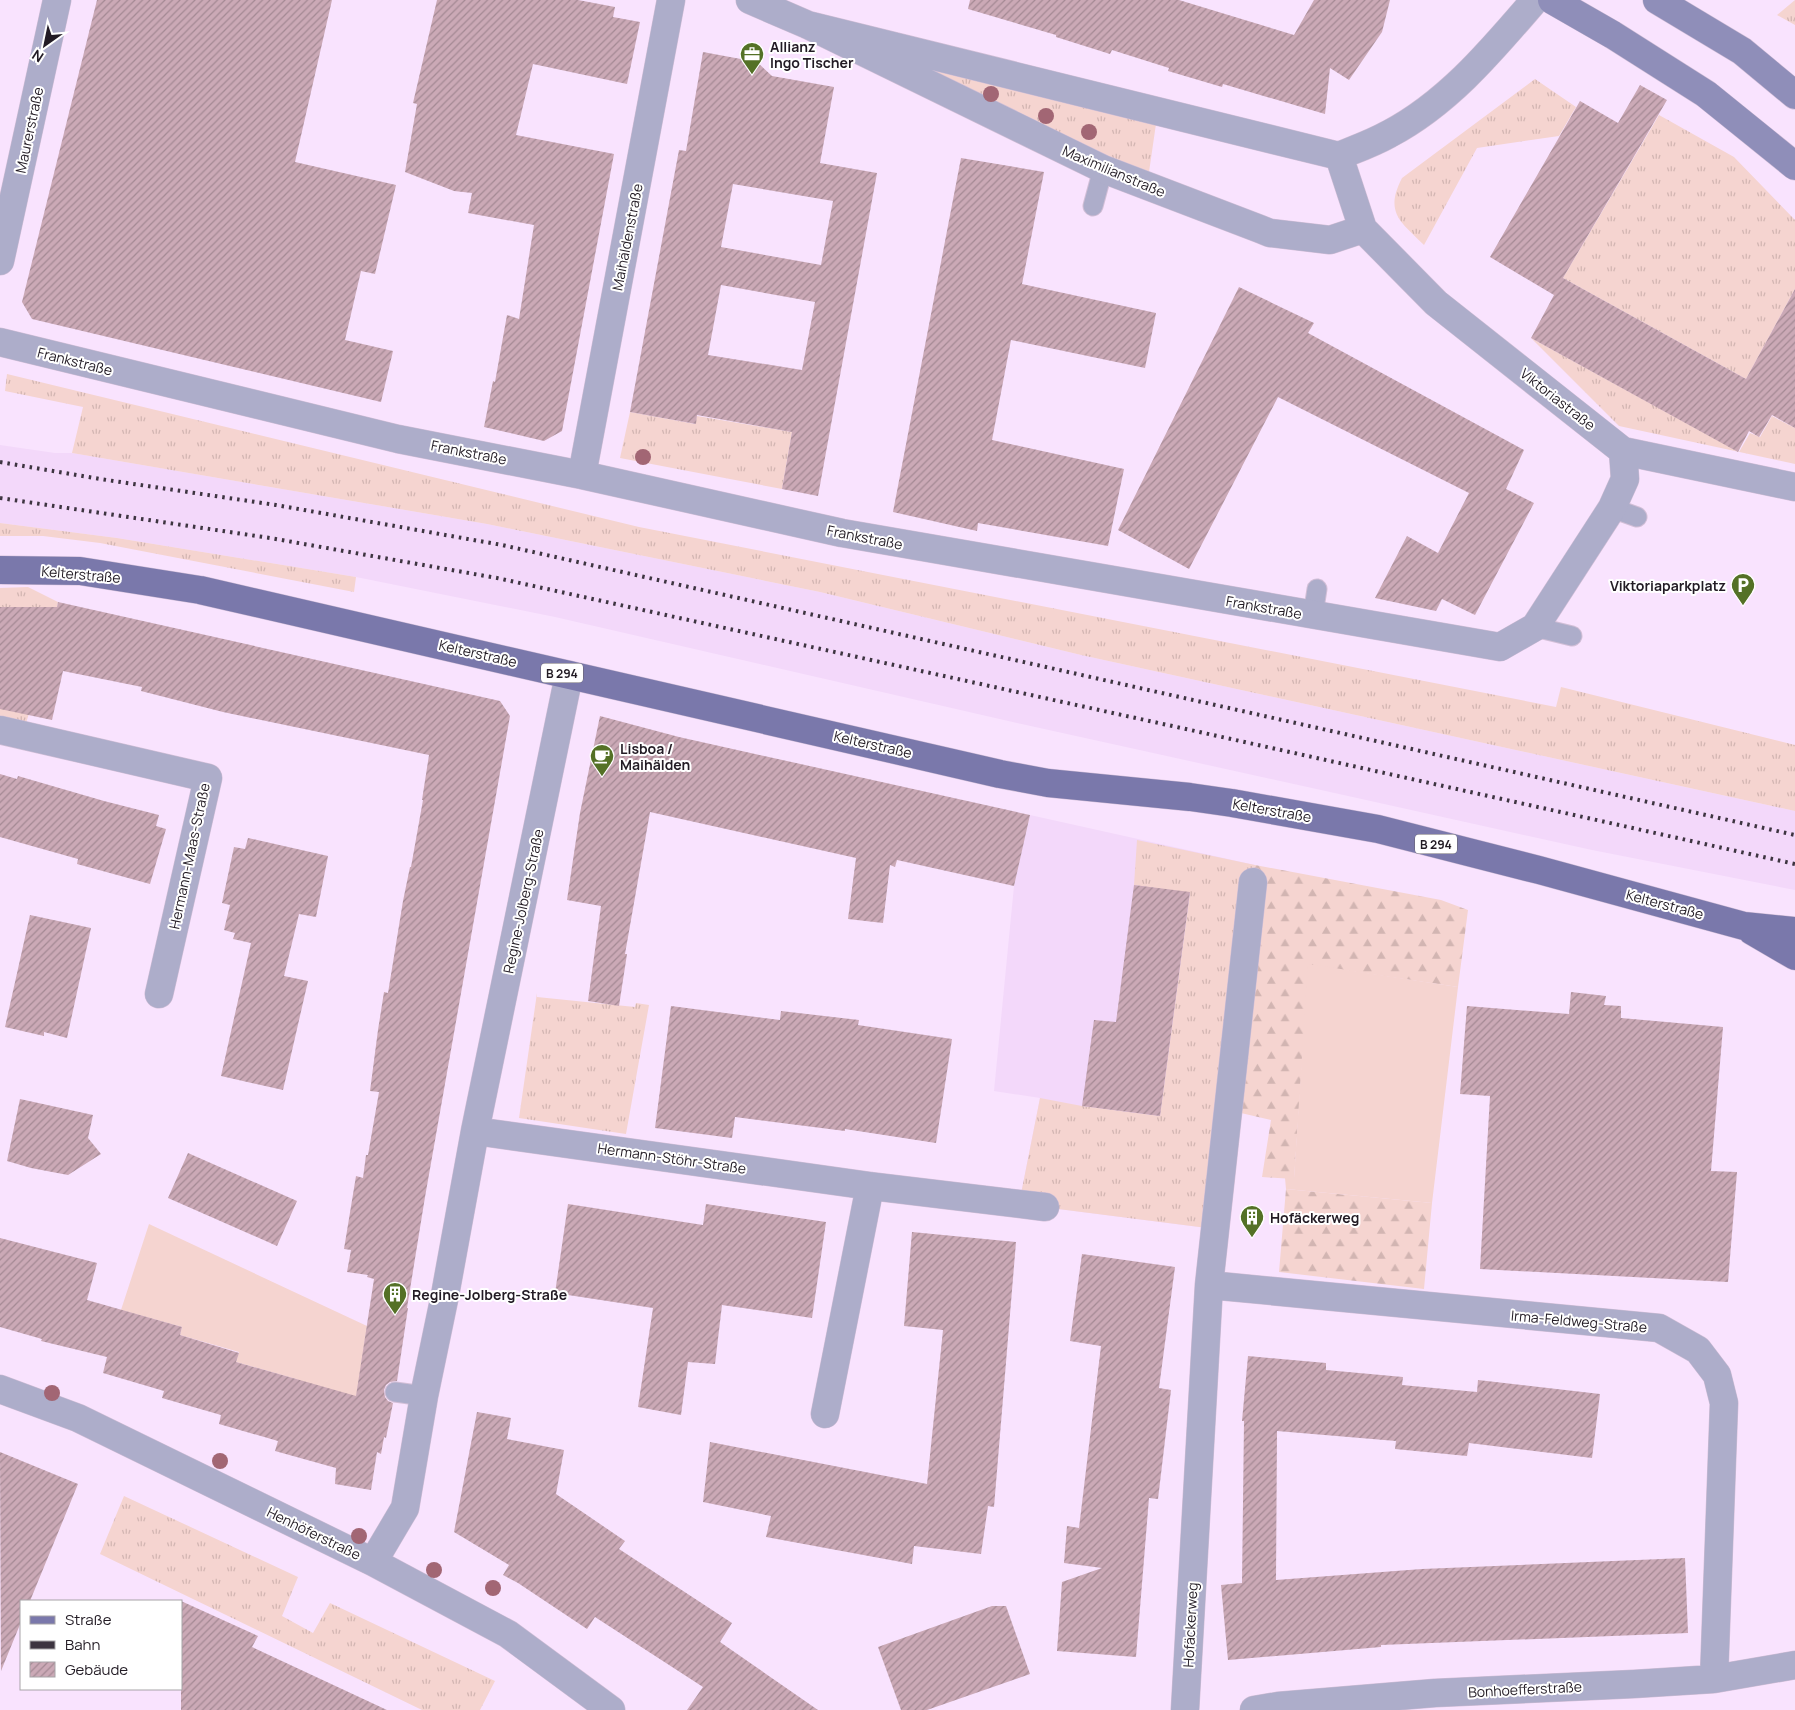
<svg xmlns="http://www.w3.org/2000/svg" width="1795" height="1710" font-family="Manrope,sans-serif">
	<defs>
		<pattern id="grass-tufts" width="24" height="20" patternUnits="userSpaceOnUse" patternTransform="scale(1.25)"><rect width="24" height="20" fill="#f5d4d0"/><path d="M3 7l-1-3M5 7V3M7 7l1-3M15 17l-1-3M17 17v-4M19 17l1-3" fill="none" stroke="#d2b5b2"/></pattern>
		<pattern id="forest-firs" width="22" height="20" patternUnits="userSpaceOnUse" patternTransform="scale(1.25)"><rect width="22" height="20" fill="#f5d4d0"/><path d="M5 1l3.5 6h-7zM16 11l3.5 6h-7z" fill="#d2b5b2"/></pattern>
		<pattern id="building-hatch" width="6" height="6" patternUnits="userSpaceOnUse" patternTransform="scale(1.25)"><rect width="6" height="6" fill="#cba9b6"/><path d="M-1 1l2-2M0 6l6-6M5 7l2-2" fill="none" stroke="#a48994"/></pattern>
	</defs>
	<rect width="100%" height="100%" fill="#f9e3fe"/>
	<path fill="#f3d8fa" d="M 0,445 L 55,453 L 72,453 L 487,524 L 820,592 L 1081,655 L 1795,811 L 1795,890 L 1592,850 L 1321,790 L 1017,723 L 555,617 L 356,577 L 117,538 L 0,523 Z
		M 1030,815 L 1255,865 L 1215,1229 L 1019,1204 L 1040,1098 L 994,1091 L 1014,886 Z"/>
	<path fill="url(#grass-tufts)" d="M 1795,0 L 1795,25 L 1777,15 Z
		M 938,56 L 1157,117 L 1148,179 L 931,71 Z
		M 1535,79 L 1576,107 L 1559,136 L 1477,148 L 1424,245 C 1401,222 1384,213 1402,178 Z
		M 1659,115 L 1734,157 L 1795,220 L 1795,289 L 1746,379 L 1563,278 Z
		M 1531,338 L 1739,452 L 1750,433 L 1760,437 L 1772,416 L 1795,428 L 1795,464 L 1619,426 Z
		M 7,374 L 639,527 L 1556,707 L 1561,687 L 1795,745 L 1795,811 L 1081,655 L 820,592 L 487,524 L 72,453 L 83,407 L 5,391 Z
		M 630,412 L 695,424 L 697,416 L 792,432 L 782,489 L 620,458 Z
		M 0,523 L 117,538 L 356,577 L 354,592 L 100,543 L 43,536 L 0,536 Z
		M 28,587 L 58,602 L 46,659 L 22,736 L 0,730 L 0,588 Z
		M 1137,840 L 1255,865 L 1215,1229 L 1019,1204 L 1040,1098 L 1082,1106 L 1160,1116 L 1190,893 L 1134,885 Z
		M 537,993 L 537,997 L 635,1007 L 636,1003 L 649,1005 L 626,1134 L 519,1118 Z
		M 124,1496 L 298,1577 L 282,1616 L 313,1633 L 330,1603 L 495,1681 L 480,1710 L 422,1710 L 100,1554 Z"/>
	<path fill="url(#forest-firs)" d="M 1255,865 L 1441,900 L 1468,910 L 1458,987 L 1309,965 L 1294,1179 L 1262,1177 L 1271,1120 L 1228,1110 Z
		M 1286,1189 L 1432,1203 L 1424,1289 L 1279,1272 Z"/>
	<path fill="#f5d4d0" d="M 1308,964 L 1458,987 L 1432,1203 L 1286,1189 L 1285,1178 L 1294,1178 Z
		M 149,1224 L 367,1326 L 355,1406 L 296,1379 L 236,1362 L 239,1352 L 180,1335 L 182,1327 L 121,1310 Z"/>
	<path fill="url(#building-hatch)" fill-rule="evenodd" d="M 97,0 L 332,0 L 295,162 L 396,185 L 375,274 L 361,271 L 345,340 L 393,351 L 381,402 L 32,319 L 22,302 Z
		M 437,0 L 578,0 L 615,7 L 613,17 L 640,22 L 627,84 L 533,64 L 516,135 L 614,154 L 562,431 L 544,441 L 484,427 L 493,381 L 495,382 L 507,315 L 519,319 L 534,225 L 468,213 L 472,193 L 454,191 L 405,172 L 417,104 L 413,103 Z
		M 970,0 L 1179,0 L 1294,35 L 1314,0 L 1390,0 L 1382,32 L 1349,80 L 1330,68 L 1325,114 L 1223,84 L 1222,87 L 1168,71 L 1169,68 L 1112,50 L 1110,54 L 1056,37 L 1056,35 L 968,9 Z
		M 703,52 L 757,62 L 772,76 L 834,87 L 820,163 L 877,173 L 818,496 L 782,489 L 792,432 L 697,415 L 696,424 L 630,412 L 679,150 L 686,151 ZM 733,184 L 833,201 L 821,265 L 721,247 ZM 721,285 L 815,302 L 802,370 L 708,355 Z
		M 1640,85 L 1667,100 L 1563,278 L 1746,379 L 1795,289 L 1795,428 L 1772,415 L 1759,437 L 1749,431 L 1738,452 L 1531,338 L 1554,295 L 1490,257 L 1580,101 L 1618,123 Z
		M 961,158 L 1044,172 L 1022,284 L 1156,313 L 1145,368 L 1011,340 L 992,440 L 1124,469 L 1108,546 L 978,523 L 977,531 L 893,512 Z
		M 1239,287 L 1314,323 L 1308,333 L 1524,450 L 1506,489 L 1534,503 L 1475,615 L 1442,599 L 1436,611 L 1375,598 L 1407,536 L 1438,553 L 1469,493 L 1278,397 L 1189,569 L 1118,530 Z
		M 58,602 L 500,701 L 510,716 L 425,1197 L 407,1308 L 408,1308 L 397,1381 L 390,1382 L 386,1385 L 384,1390 L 385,1397 L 388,1401 L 393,1403 L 386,1438 L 384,1437 L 381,1454 L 377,1452 L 371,1490 L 335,1484 L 336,1468 L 275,1451 L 278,1441 L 219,1424 L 221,1415 L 162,1398 L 164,1391 L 103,1373 L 107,1357 L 41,1341 L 42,1339 L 0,1327 L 0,1238 L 97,1263 L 87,1300 L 182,1327 L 180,1335 L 239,1353 L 236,1362 L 356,1396 L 374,1279 L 367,1277 L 368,1275 L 347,1272 L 351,1250 L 344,1249 L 356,1176 L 363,1178 L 366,1155 L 368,1155 L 379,1092 L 370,1091 L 378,1030 L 384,992 L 388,993 L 403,901 L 410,867 L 411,867 L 423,800 L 422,800 L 429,755 L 223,712 L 141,691 L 142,687 L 63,671 L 52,720 L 0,709 L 0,607 L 57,607 Z
		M 600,716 L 679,737 L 1030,815 L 1014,886 L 897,860 L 895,867 L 890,865 L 883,923 L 848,919 L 856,858 L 650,812 L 625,954 L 627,954 L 619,1006 L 588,1001 L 601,906 L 567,900 L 580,813 Z
		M 0,774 L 17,779 L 18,776 L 104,801 L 159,815 L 156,826 L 166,829 L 150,884 L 77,864 L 78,859 L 0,837 Z
		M 248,838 L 328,856 L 316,917 L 299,914 L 284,976 L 308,981 L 283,1090 L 221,1076 L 251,943 L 233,939 L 235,933 L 224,930 L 230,905 L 222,903 L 234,847 L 245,849 Z
		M 1134,885 L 1190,892 L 1160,1116 L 1082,1106 L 1094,1020 L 1116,1022 Z
		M 30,915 L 91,928 L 67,1038 L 44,1032 L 44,1036 L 5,1027 Z
		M 1571,992 L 1606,996 L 1604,1005 L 1621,1006 L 1621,1018 L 1723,1027 L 1711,1171 L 1737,1172 L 1728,1282 L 1480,1269 L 1490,1096 L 1460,1094 L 1467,1006 L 1569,1014 Z
		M 671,1006 L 780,1020 L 781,1011 L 859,1020 L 858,1025 L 952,1039 L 936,1143 L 845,1129 L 845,1131 L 735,1117 L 732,1138 L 655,1128 Z
		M 20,1099 L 93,1115 L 88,1138 L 101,1154 L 68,1175 L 31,1168 L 7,1161 Z
		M 188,1153 L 297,1201 L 277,1246 L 168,1198 Z
		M 568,1204 L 703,1225 L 706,1204 L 826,1222 L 812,1318 L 722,1305 L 715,1364 L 688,1362 L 681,1415 L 638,1407 L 653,1308 L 555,1293 Z
		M 912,1232 L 1016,1242 L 994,1507 L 988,1506 L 981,1554 L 914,1546 L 912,1564 L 766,1537 L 771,1516 L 703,1502 L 710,1442 L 927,1484 L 943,1330 L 904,1326 Z
		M 1082,1254 L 1175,1267 L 1159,1388 L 1171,1390 L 1158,1499 L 1149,1498 L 1136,1657 L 1057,1651 L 1062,1582 L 1102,1568 L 1064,1563 L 1067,1526 L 1079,1528 L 1101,1346 L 1070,1341 Z
		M 1248,1356 L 1326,1363 L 1326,1370 L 1403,1377 L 1402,1385 L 1477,1392 L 1478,1380 L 1600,1394 L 1592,1458 L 1469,1443 L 1467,1456 L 1395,1449 L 1396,1441 L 1277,1431 L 1276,1580 L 1422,1569 L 1685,1558 L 1688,1633 L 1381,1645 L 1381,1647 L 1228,1660 L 1221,1585 L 1242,1583 L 1244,1421 L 1242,1421 Z
		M 477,1412 L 511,1418 L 507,1439 L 564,1450 L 556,1494 L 625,1541 L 619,1549 L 732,1623 L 720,1642 L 818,1710 L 687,1710 L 703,1687 L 595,1617 L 587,1629 L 518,1583 L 503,1575 L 509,1565 L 454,1532 Z
		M 0,1452 L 78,1484 L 30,1601 L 21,1601 L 21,1622 L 1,1671 Z
		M 181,1601 L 258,1636 L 252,1647 L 387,1710 L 181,1710 Z
		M 992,1606 L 1006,1606 L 1030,1674 L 927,1710 L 901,1710 L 878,1647 Z"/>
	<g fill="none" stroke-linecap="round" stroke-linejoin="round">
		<g stroke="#d2bfd7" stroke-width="21">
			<path id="lane" d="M 1093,206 L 1103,169
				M 1612,508 L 1637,517
				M 1313,615 L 1317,589
				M 1535,627 L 1572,636
				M 395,1392 L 424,1396"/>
		</g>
		<g stroke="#d2bfd7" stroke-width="29">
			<path id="street" d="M 750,0 L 808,25 L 1103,169 L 1260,229 L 1270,233 L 1330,240 L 1363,229
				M 808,25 L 1339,156 L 1363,229 L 1436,303 L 1623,451 L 1795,487
				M 1339,156 C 1356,149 1373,143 1389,134 C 1448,103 1492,50 1535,0
				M 0,261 L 57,0
				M 0,342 L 398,439 L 582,475 L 842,533 L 1500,647 L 1535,627 L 1612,508 L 1625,479 L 1623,451
				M 582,475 L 671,0
				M 0,730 L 208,778 L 159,994
				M 475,1131 L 870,1186 L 1045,1207
				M 1209,1285 L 1659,1328 L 1698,1350 L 1717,1375 L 1724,1403 L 1714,1679
				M 0,1389 L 78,1418 L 373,1562 L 508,1634 L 611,1710
				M 825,1414 L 870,1186
				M 373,1562 L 405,1508 L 424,1396 L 445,1295 L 475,1131 L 569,675
				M 1185,1710 L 1209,1285 L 1253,882
				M 1254,1710 L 1278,1706 L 1435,1693 L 1634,1684 L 1714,1679 L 1795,1665"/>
		</g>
		<g stroke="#d2bfd7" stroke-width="29">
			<path id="secondary" d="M 1552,0 L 1613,35 L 1706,94 L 1795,166
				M 1657,0 L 1742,51 L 1795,95"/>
		</g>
		<g stroke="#d2bfd7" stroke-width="29">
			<path id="primary" d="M 0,570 L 80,571 L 200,590 L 1000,774 L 1048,783 L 1190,797 L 1232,803 L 1378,829 L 1539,870 L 1744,926 L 1795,931
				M 1752,931 L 1795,956"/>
		</g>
		<use href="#lane" stroke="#adadca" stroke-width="19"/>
		<use href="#street" stroke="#adadca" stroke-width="28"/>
		<use href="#secondary" stroke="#8f8eb9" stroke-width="28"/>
		<use href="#primary" stroke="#7a78ab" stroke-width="28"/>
		<path stroke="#3d3440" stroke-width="4" stroke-dasharray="2.5 5" stroke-linecap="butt" d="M 0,462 L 100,479 L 276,505 L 502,545 L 1795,835
			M 0,498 L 270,538 L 497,578 L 1195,731 L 1795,864"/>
	</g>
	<g fill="#a26674">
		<circle cx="991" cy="94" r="8"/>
		<circle cx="1046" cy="116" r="8"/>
		<circle cx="1089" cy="132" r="8"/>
		<circle cx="643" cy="457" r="8"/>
		<circle cx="52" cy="1393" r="8"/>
		<circle cx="220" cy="1461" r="8"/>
		<circle cx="359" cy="1536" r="8"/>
		<circle cx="434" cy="1570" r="8"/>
		<circle cx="493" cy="1588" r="8"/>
	</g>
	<defs>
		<g id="office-pin" transform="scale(1.25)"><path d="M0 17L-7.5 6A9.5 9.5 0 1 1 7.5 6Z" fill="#547126" stroke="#fff"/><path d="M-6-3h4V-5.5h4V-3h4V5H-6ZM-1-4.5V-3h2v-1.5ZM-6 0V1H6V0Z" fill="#fff"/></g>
		<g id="parking-pin" transform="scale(1.25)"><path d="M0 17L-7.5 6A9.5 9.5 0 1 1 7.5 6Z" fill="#547126" stroke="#fff"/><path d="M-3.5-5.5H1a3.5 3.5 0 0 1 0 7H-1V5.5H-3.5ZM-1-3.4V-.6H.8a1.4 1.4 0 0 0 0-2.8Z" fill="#fff"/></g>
		<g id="cafe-pin" transform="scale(1.25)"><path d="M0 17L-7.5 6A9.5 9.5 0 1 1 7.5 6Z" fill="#547126" stroke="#fff"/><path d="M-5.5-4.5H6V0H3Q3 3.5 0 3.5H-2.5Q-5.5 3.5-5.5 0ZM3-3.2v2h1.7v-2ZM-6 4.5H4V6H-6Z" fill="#fff"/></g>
		<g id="building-pin" transform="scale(1.25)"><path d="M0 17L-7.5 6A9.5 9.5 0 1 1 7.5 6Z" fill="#547126" stroke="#fff"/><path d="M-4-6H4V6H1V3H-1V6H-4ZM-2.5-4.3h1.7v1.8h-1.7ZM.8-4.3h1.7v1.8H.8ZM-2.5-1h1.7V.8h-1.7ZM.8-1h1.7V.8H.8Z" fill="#fff"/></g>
	</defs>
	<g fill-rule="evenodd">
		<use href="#office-pin" x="752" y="54"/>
		<use href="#parking-pin" x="1743" y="585"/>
		<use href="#cafe-pin" x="602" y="756"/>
		<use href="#building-pin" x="1252" y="1217"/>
		<use href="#building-pin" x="395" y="1294"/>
	</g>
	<g text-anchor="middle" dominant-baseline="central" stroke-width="4" stroke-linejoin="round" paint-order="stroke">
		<g fill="#fff" stroke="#645f66" stroke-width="1">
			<rect x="541" y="663.5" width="42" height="19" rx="4"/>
			<rect x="1415" y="834.5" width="42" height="19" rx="4"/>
		</g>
		<g font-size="12" font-weight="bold" fill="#221b24">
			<text x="562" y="673">B 294</text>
			<text x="1436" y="844">B 294</text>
		</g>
		<g font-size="14" font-weight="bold" fill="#221b24" stroke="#fff" text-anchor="start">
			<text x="770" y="46">Allianz<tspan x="770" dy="16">Ingo Tischer</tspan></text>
			<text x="1726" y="585" text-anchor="end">Viktoriaparkplatz</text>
			<text x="620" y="748">Lisboa /<tspan x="620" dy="16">Maihälden</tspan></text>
			<text x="1270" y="1217">Hofäckerweg</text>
			<text x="412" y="1294">Regine-Jolberg-Straße</text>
		</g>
		<g font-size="14" fill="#221b24" stroke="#fff">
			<text transform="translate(29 130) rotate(-78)">Maurerstraße</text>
			<text transform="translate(1114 171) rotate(23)">Maximilianstraße</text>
			<text transform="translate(627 237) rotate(-79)">Maihäldenstraße</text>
			<text transform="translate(75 361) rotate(14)">Frankstraße</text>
			<text transform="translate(1558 399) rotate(38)">Viktoriastraße</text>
			<text transform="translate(469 452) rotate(11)">Frankstraße</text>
			<text transform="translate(865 537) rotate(11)">Frankstraße</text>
			<text transform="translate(81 574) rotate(5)">Kelterstraße</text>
			<text transform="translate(1264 607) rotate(10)">Frankstraße</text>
			<text transform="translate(478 653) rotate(13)">Kelterstraße</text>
			<text transform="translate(873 744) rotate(13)">Kelterstraße</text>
			<text transform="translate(1272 810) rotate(10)">Kelterstraße</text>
			<text transform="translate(189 856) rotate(-78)">Hermann-Maas-Straße</text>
			<text transform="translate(523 901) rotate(-78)">Regine-Jolberg-Straße</text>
			<text transform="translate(1665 904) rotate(15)">Kelterstraße</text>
			<text transform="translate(672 1158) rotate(8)">Hermann-Stöhr-Straße</text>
			<text transform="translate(1579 1321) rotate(5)">Irma-Feldweg-Straße</text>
			<text transform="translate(314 1533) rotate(26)">Henhöferstraße</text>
			<text transform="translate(1190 1625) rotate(-87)">Hofäckerweg</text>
			<text transform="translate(1525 1689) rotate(-3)">Bonhoefferstraße</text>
		</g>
	</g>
	<rect x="20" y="1600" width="162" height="90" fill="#ffffff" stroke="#a7a4a7"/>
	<rect x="30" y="1616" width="25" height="8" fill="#7a78ab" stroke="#a7a4a7"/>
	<text x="65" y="1625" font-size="15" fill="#221b24">Straße</text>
	<rect x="30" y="1641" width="25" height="8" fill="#3d3440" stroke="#a7a4a7"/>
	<text x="65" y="1650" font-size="15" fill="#221b24">Bahn</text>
	<rect x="30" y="1662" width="25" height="15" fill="url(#building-hatch)" stroke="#a7a4a7"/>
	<text x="65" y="1675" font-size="15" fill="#221b24">Gebäude</text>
	<g transform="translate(45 45) rotate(213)" stroke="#ffffff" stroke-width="4" paint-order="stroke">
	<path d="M0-4L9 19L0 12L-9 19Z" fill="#221b24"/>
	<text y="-8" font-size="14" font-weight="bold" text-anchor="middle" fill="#221b24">N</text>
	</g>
</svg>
